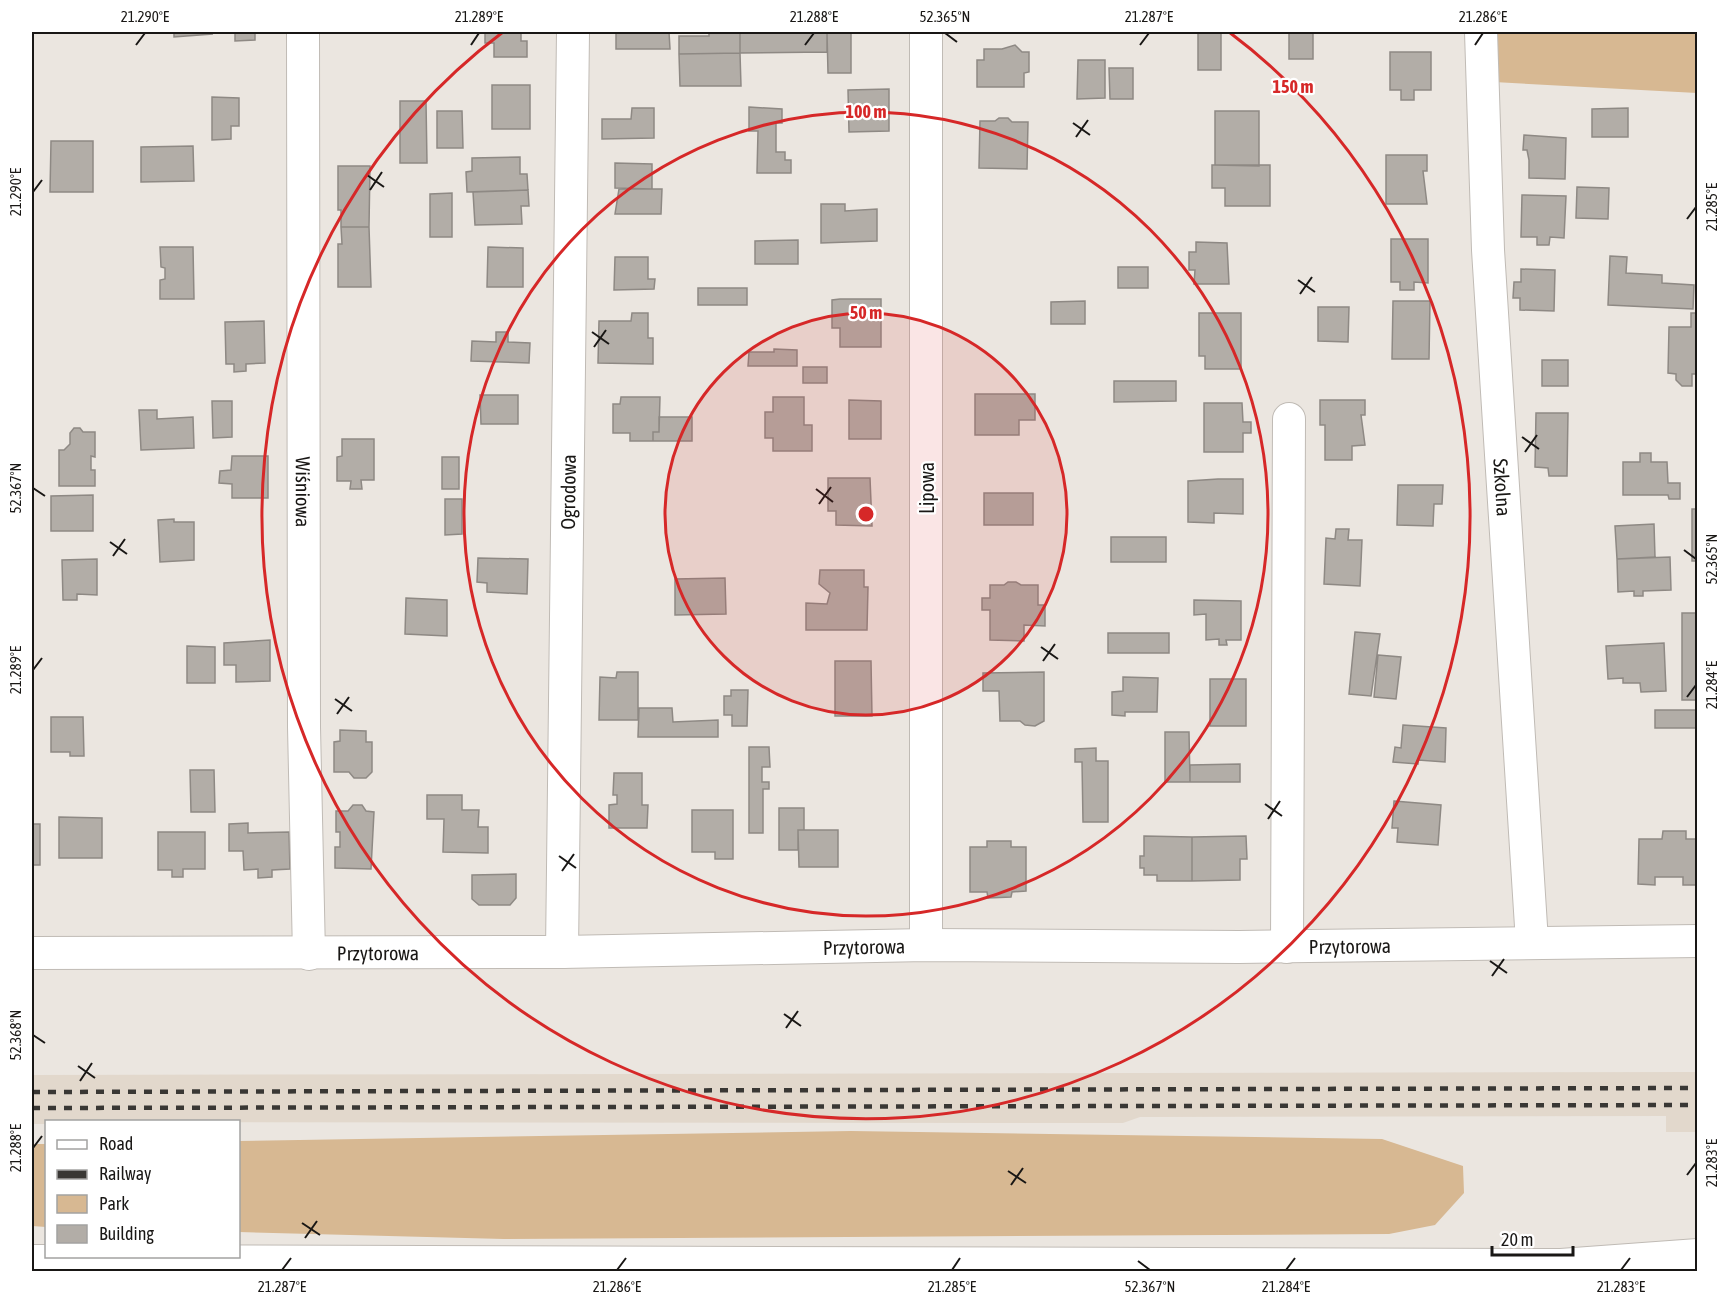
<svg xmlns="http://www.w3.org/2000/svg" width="1729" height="1303" font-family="'Asap Condensed',sans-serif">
	<rect width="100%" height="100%" fill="#ebe6e0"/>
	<path fill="#e2d8cc" d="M 1697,1072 L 1697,1132 L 1666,1132 L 1666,1116 L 1140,1117 L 1123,1123 L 46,1122 L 46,1124 L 32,1124 L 32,1075 Z"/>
	<path fill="#d7b892" d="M 1495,32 L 1697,32 L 1697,93 L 1494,82 Z
		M 851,1131 L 1382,1139 L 1463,1166 L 1464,1193 L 1435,1225 L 1389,1234 L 504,1239 L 239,1232 L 239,1141 Z
		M 32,1144 L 46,1144 L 46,1227 L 32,1226 Z"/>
	<path fill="#b2ada7" stroke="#8e8984" stroke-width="1.5" d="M 174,32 L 211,32 L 212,34 L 174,37 Z
		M 235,32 L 255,32 L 255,40 L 235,41 Z
		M 485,32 L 521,32 L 521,41 L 527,41 L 527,57 L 494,57 L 494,43 L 485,43 Z
		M 616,32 L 669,32 L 670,49 L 616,49 Z
		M 709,32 L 740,32 L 740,53 L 679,54 L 679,36 L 709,36 Z
		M 740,32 L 827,32 L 827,52 L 740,53 Z
		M 827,32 L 851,32 L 851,73 L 828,73 Z
		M 1198,32 L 1221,32 L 1221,70 L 1198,70 Z
		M 1289,32 L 1313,32 L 1313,59 L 1289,59 Z
		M 1015,45 L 1022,52 L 1029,52 L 1029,72 L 1024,73 L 1024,87 L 977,87 L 977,60 L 984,60 L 984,49 L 1002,49 Z
		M 1390,52 L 1431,52 L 1431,90 L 1414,90 L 1414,100 L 1401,100 L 1401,90 L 1390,90 Z
		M 740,53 L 741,86 L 680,86 L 679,54 Z
		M 1078,60 L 1105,60 L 1105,98 L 1077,99 Z
		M 1109,68 L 1133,68 L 1133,99 L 1110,99 Z
		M 492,85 L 530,85 L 530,129 L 492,129 Z
		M 889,89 L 889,131 L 849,132 L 848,90 Z
		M 212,97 L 239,98 L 239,126 L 231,126 L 231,139 L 212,140 Z
		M 400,101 L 426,101 L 427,163 L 400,163 Z
		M 749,107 L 782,109 L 782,123 L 776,123 L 776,152 L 785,152 L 785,160 L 791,160 L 791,173 L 757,173 L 758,131 L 749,131 Z
		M 632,108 L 654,108 L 654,138 L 602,139 L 602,119 L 631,119 Z
		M 1628,108 L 1628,137 L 1592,137 L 1592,109 Z
		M 437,111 L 462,111 L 463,148 L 437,148 Z
		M 1215,111 L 1259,111 L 1259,166 L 1215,165 Z
		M 999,118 L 1008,118 L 1012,122 L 1028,122 L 1027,169 L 979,168 L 980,121 L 995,121 Z
		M 1524,135 L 1566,138 L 1565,179 L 1529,178 L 1529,160 L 1527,150 L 1523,150 Z
		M 51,141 L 93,141 L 93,192 L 50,192 Z
		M 193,146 L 194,181 L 141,182 L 141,147 Z
		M 1386,155 L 1427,155 L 1427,171 L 1423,171 L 1427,204 L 1386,204 Z
		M 520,157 L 520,174 L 527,174 L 528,190 L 467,192 L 466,172 L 472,171 L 472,158 Z
		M 615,163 L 652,164 L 652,189 L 615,188 Z
		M 1212,165 L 1270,165 L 1270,206 L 1225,206 L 1225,188 L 1212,188 Z
		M 338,166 L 370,166 L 369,227 L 341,227 L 341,210 L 338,210 Z
		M 1577,187 L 1609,188 L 1608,219 L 1576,218 Z
		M 619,189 L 662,189 L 661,214 L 615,214 Z
		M 528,190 L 529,206 L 521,206 L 522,224 L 475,225 L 473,192 Z
		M 452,193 L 452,237 L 430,237 L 430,194 Z
		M 1522,195 L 1566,196 L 1564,238 L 1550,237 L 1549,245 L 1537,245 L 1537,237 L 1521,237 Z
		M 821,204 L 845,204 L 845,211 L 877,209 L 877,241 L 821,243 Z
		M 341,227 L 369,227 L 371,287 L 338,287 L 338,244 L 342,244 Z
		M 1391,239 L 1428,239 L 1428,283 L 1414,282 L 1414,290 L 1400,290 L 1400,282 L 1391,282 Z
		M 798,240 L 798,264 L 755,264 L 755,241 Z
		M 1196,242 L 1227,243 L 1229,284 L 1194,284 L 1195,270 L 1189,270 L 1189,252 L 1196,252 Z
		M 160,247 L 193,247 L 194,299 L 160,299 L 160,280 L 165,279 L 165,268 L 161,267 Z
		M 488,247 L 523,248 L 523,287 L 487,287 Z
		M 1610,256 L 1627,257 L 1626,273 L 1662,275 L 1662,283 L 1694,285 L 1693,309 L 1608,305 Z
		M 615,257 L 648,257 L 648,279 L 655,279 L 654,289 L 614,290 Z
		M 1118,267 L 1148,267 L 1148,288 L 1118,288 Z
		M 1521,269 L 1555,270 L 1554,311 L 1520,310 L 1520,298 L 1513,298 L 1514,282 L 1521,282 Z
		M 698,288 L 747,288 L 747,305 L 698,305 Z
		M 840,299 L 881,299 L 881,347 L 840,347 L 840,328 L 832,328 L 832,300 Z
		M 1085,301 L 1085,324 L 1051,324 L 1051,302 Z
		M 1393,301 L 1430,301 L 1429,359 L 1392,359 Z
		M 1318,307 L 1349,307 L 1348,342 L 1318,341 Z
		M 632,313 L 648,313 L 648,338 L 653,338 L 653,364 L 598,363 L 599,321 L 631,321 Z
		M 1199,313 L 1241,313 L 1241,369 L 1205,369 L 1205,356 L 1199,356 Z
		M 1691,313 L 1698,313 L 1698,374 L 1692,374 L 1692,386 L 1682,386 L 1676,380 L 1676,374 L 1668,373 L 1669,327 L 1691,327 Z
		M 264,321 L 265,363 L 246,364 L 246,371 L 234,372 L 234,364 L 226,364 L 225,322 Z
		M 496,332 L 508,332 L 508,342 L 530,343 L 529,363 L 471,361 L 472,341 L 496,342 Z
		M 774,349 L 797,350 L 797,366 L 748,366 L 749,352 L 774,352 Z
		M 1542,360 L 1568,360 L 1568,386 L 1542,386 Z
		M 803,367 L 827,367 L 827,383 L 803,383 Z
		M 1114,381 L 1176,381 L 1176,401 L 1114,402 Z
		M 975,394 L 1035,394 L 1035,420 L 1019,420 L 1019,435 L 975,435 Z
		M 480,395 L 518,395 L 518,424 L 481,424 Z
		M 621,397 L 660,397 L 659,432 L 653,432 L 653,441 L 630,441 L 630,433 L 613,433 L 613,404 L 620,404 Z
		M 773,397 L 804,397 L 804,425 L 812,425 L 812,451 L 773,451 L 773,438 L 765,438 L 765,412 L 773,412 Z
		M 849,400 L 881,401 L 881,439 L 849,439 Z
		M 1320,400 L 1365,400 L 1365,415 L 1361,415 L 1365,445 L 1352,446 L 1352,460 L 1325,460 L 1325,425 L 1320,425 Z
		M 212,401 L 232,401 L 232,437 L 213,438 Z
		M 1204,403 L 1242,403 L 1243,422 L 1251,422 L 1251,433 L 1243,433 L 1243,452 L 1204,452 Z
		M 139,410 L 157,410 L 157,419 L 193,417 L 194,448 L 141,450 Z
		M 1536,413 L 1568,413 L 1567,476 L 1549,476 L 1548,468 L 1535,467 Z
		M 659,417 L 692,417 L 692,441 L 653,441 L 653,432 L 659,432 Z
		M 74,428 L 80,428 L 83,432 L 95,432 L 95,457 L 91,456 L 91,470 L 95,470 L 95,486 L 59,486 L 59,450 L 64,450 L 70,444 L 70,433 Z
		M 342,439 L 374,439 L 374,480 L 361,480 L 362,489 L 350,489 L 351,481 L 337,481 L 337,457 L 342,456 Z
		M 1640,453 L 1651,453 L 1651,462 L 1667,462 L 1668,483 L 1680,483 L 1680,499 L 1669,499 L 1668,495 L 1623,495 L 1623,462 L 1640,462 Z
		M 232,456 L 268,456 L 268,498 L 232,498 L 232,484 L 219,483 L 220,471 L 231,470 Z
		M 442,457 L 459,457 L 459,489 L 442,489 Z
		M 828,478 L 870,478 L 872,526 L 836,525 L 836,511 L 828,511 Z
		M 1218,479 L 1243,479 L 1243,514 L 1214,513 L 1214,523 L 1188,522 L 1188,481 Z
		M 1398,485 L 1443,485 L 1442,504 L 1434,504 L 1433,526 L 1397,525 Z
		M 984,493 L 1033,493 L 1033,525 L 984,525 Z
		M 93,495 L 93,531 L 51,531 L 51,496 Z
		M 445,499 L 462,499 L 462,534 L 445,535 Z
		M 1692,509 L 1698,509 L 1698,561 L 1692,561 Z
		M 174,519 L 174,522 L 194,522 L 194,560 L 160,562 L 158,520 Z
		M 1654,524 L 1655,557 L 1617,559 L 1615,526 Z
		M 1336,529 L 1349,529 L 1348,540 L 1362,540 L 1360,586 L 1324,584 L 1326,538 L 1335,539 Z
		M 1111,537 L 1166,537 L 1166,562 L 1111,562 Z
		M 1670,557 L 1671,590 L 1643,591 L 1643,596 L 1634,596 L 1634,591 L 1618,592 L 1617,559 Z
		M 478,558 L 528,559 L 527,594 L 487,592 L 487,583 L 477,582 Z
		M 97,559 L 97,595 L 77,594 L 77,600 L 63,600 L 62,560 Z
		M 820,570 L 864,570 L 864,587 L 868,587 L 867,630 L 806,630 L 806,603 L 827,604 L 830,593 L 819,584 Z
		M 725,578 L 726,614 L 675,615 L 675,579 Z
		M 1008,582 L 1016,582 L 1021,585 L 1038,585 L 1038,605 L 1045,605 L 1045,626 L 1024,625 L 1024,641 L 990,640 L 990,610 L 982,610 L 982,598 L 990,598 L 990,585 L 1004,585 Z
		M 406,598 L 447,600 L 447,636 L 405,634 Z
		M 1194,600 L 1241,601 L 1241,640 L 1226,640 L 1227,645 L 1219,645 L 1219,639 L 1206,640 L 1206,614 L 1194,615 Z
		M 1682,613 L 1698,613 L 1698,700 L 1682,700 Z
		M 1355,632 L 1380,634 L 1371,696 L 1349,694 Z
		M 1108,633 L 1169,633 L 1169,653 L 1108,653 Z
		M 270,640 L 270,681 L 236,682 L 236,665 L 224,665 L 224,643 Z
		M 1664,643 L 1666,691 L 1641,692 L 1640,683 L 1623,683 L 1623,678 L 1608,679 L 1606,646 Z
		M 187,646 L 215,647 L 215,683 L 187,683 Z
		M 1378,655 L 1401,657 L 1396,699 L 1374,697 Z
		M 835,661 L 871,661 L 872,716 L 835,716 Z
		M 617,672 L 638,672 L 638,720 L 599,720 L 600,677 L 616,678 Z
		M 1044,672 L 1044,721 L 1035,726 L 1025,725 L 1020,721 L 1000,721 L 999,691 L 983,691 L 983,673 Z
		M 1123,677 L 1158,678 L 1157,712 L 1125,712 L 1125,716 L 1112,715 L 1112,692 L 1123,691 Z
		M 1210,679 L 1246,679 L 1246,726 L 1210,726 Z
		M 731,690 L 748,690 L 747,726 L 732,726 L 732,715 L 724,715 L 724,696 L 731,696 Z
		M 639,708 L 672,708 L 673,722 L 718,720 L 718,737 L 638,737 Z
		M 1655,710 L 1698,710 L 1698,728 L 1655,728 Z
		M 51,717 L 83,717 L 84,756 L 70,756 L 70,752 L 51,752 Z
		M 1403,725 L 1446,728 L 1445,762 L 1418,760 L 1418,764 L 1393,762 L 1395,747 L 1401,748 Z
		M 340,730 L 366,731 L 366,742 L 372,742 L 372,772 L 366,778 L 354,778 L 349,772 L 334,772 L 334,742 L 340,741 Z
		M 1165,732 L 1189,732 L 1190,782 L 1165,782 Z
		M 749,747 L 769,747 L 770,767 L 762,767 L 762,782 L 769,782 L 769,789 L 763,789 L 763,833 L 749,833 Z
		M 1096,748 L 1096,761 L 1108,761 L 1108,822 L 1083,822 L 1082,762 L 1075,762 L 1075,749 Z
		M 1240,764 L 1240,782 L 1190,782 L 1190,765 Z
		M 190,770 L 214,770 L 215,812 L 191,812 Z
		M 614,773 L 642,773 L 642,805 L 648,805 L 647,828 L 609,828 L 609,805 L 617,804 L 617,795 L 613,795 Z
		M 427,795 L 462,795 L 462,810 L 479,810 L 478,827 L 488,827 L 488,853 L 443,852 L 444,819 L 427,819 Z
		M 1394,801 L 1441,805 L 1438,845 L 1397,842 L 1398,828 L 1392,828 Z
		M 353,805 L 362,805 L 366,811 L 374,812 L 371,869 L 335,868 L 335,847 L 340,847 L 340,832 L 336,832 L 336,811 L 348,811 Z
		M 779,808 L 804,808 L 804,830 L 798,830 L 798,850 L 779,850 Z
		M 692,810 L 733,810 L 733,859 L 715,859 L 715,852 L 692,852 Z
		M 59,817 L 102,818 L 102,858 L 59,858 Z
		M 248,823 L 248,833 L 289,832 L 290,869 L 272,870 L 272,877 L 258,878 L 258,869 L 244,870 L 243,851 L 229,851 L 229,824 Z
		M 32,824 L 40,824 L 40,865 L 32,865 Z
		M 798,830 L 838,830 L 838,867 L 799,867 Z
		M 1663,831 L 1686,831 L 1686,839 L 1698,839 L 1698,885 L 1683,885 L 1683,877 L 1655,877 L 1655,885 L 1638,884 L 1639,839 L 1662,839 Z
		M 158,832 L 205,832 L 205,869 L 183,869 L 183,877 L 172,877 L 172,870 L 158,870 Z
		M 1144,836 L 1192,837 L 1192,881 L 1157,881 L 1157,875 L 1144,875 L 1144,868 L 1140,868 L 1140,856 L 1144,856 Z
		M 1246,836 L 1247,859 L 1240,859 L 1240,880 L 1192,881 L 1192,837 Z
		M 987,841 L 1011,841 L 1011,847 L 1026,847 L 1026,891 L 1012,892 L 1011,897 L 988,898 L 987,892 L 970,892 L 970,847 L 987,847 Z
		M 516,874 L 516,898 L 510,905 L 479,905 L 472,899 L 472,875 Z"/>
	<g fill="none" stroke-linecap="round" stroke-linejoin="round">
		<g stroke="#c0bbb5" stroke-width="34">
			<g id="minor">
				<path id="s1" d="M 303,32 L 304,727 L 309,954"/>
				<path d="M 926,32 L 926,945"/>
				<path id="s2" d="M 1481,32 L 1488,250 L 1532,942"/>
				<path d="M 1287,947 L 1289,419"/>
				<path id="s3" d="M 562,952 L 573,32"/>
				<path id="s4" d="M 32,953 L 562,952 L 926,945 L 1239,947 L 1698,941"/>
				<path d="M 32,1261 L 1561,1265 L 1698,1255"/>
			</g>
		</g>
		<use href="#minor" stroke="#fff" stroke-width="32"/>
		<path stroke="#393734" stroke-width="4.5" stroke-dasharray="8 8" stroke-linecap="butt" d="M 32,1092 L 1698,1088
			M 32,1108 L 1698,1105"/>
	</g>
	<path fill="none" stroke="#191715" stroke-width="2" d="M 945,33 L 957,42M 136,45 L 145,33M 471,45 L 479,33M 805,45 L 814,33M 1140,45 L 1149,33M 1475,45 L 1483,33M 1073,123 L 1090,135M 1076,137 L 1088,120M 367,175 L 384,187M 370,190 L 382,172M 33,192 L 42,180M 1687,219 L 1696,207M 1298,280 L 1315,292M 1300,294 L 1312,277M 592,332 L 609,344M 594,347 L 606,330M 1522,437 L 1539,449M 1525,452 L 1537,435M 33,488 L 45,496M 816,489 L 833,502M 819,504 L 831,487M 110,542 L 127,554M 1684,550 L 1696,559M 113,556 L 125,539M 1041,647 L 1058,659M 1043,661 L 1055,644M 33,670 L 42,658M 1687,697 L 1696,685M 335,699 L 352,711M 337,714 L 349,697M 1265,804 L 1282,816M 1268,819 L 1280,801M 559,856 L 576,868M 562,871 L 574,854M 1490,961 L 1507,973M 1492,976 L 1504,959M 784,1014 L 801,1026M 786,1028 L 798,1011M 33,1035 L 45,1043M 78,1066 L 95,1078M 80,1081 L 92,1063M 33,1148 L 42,1136M 1008,1171 L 1026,1183M 1687,1175 L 1696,1163M 1011,1185 L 1023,1168M 302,1223 L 320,1235M 305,1238 L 317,1221M 1138,1261 L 1150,1270M 282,1270 L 291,1258M 617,1270 L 626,1258M 952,1270 L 960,1258M 1286,1270 L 1295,1258M 1621,1270 L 1630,1258"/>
	<circle cx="866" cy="514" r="201" fill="#d62828" fill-opacity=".12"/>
	<g fill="none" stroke="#d62828" stroke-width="3">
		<circle cx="866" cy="514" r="201"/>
		<circle cx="866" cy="514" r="402"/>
		<path d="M1229 32A604 604 0 1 1 503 32"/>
	</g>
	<g text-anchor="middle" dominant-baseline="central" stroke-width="4.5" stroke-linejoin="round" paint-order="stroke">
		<g font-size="20" fill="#191715" stroke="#fff">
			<text stroke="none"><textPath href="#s2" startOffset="456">Szkolna</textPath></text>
			<text transform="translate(926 488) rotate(-90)">Lipowa</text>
			<text stroke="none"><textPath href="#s3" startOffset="460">Ogrodowa</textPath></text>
			<text stroke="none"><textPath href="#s1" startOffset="460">Wiśniowa</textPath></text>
			<text stroke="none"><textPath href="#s4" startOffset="1318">Przytorowa</textPath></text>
			<text stroke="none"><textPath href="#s4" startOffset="832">Przytorowa</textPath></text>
			<text stroke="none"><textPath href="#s4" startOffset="346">Przytorowa</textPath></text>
		</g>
	</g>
	<circle cx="866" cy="514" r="9" fill="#d62828" stroke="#fff" stroke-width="3"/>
	<g font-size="18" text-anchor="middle" font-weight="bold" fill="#d62828" stroke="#fff" stroke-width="4.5" stroke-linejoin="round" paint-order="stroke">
		<text x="1293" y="93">150 m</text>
		<text x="866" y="118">100 m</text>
		<text x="866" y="319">50 m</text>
	</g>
	<rect width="1729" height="1303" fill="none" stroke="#ffffff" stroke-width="66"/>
	<rect x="45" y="1120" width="195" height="138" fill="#ffffff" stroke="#a3a2a1" stroke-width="1.5"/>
	<rect x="57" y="1140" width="30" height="9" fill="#ffffff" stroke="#a3a2a1" stroke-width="1.5"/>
	<text x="99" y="1150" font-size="18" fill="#191715">Road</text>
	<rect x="57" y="1170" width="30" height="9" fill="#393734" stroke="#a3a2a1" stroke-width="1.5"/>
	<text x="99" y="1180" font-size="18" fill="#191715">Railway</text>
	<rect x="57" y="1195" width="30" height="18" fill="#d7b892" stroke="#a3a2a1" stroke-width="1.5"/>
	<text x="99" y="1210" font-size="18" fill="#191715">Park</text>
	<rect x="57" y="1225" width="30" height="18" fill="#b2ada7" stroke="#a3a2a1" stroke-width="1.5"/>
	<text x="99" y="1240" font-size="18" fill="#191715">Building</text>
	<path d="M1492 1246v9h81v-9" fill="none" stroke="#191715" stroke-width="3"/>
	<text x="1501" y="1246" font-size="18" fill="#191715" stroke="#ffffff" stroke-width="4.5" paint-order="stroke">20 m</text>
	<rect x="33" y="33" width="1663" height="1237" fill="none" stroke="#191715" stroke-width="2"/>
	<g font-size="15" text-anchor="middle" fill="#191715">
		<text x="145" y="22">21.290°E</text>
		<text x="479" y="22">21.289°E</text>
		<text x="814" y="22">21.288°E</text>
		<text x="945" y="22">52.365°N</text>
		<text x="1149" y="22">21.287°E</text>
		<text x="1483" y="22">21.286°E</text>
		<text transform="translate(16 192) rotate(-90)" y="5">21.290°E</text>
		<text transform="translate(1712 207) rotate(-90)" y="5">21.285°E</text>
		<text transform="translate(16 488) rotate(-90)" y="5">52.367°N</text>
		<text transform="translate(1712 559) rotate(-90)" y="5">52.365°N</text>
		<text transform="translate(16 670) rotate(-90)" y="5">21.289°E</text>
		<text transform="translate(1712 685) rotate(-90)" y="5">21.284°E</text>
		<text transform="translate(16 1035) rotate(-90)" y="5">52.368°N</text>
		<text transform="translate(16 1148) rotate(-90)" y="5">21.288°E</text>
		<text transform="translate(1712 1163) rotate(-90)" y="5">21.283°E</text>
		<text x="282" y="1292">21.287°E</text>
		<text x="617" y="1292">21.286°E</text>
		<text x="952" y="1292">21.285°E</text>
		<text x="1150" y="1292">52.367°N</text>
		<text x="1286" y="1292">21.284°E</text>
		<text x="1621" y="1292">21.283°E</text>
	</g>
</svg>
